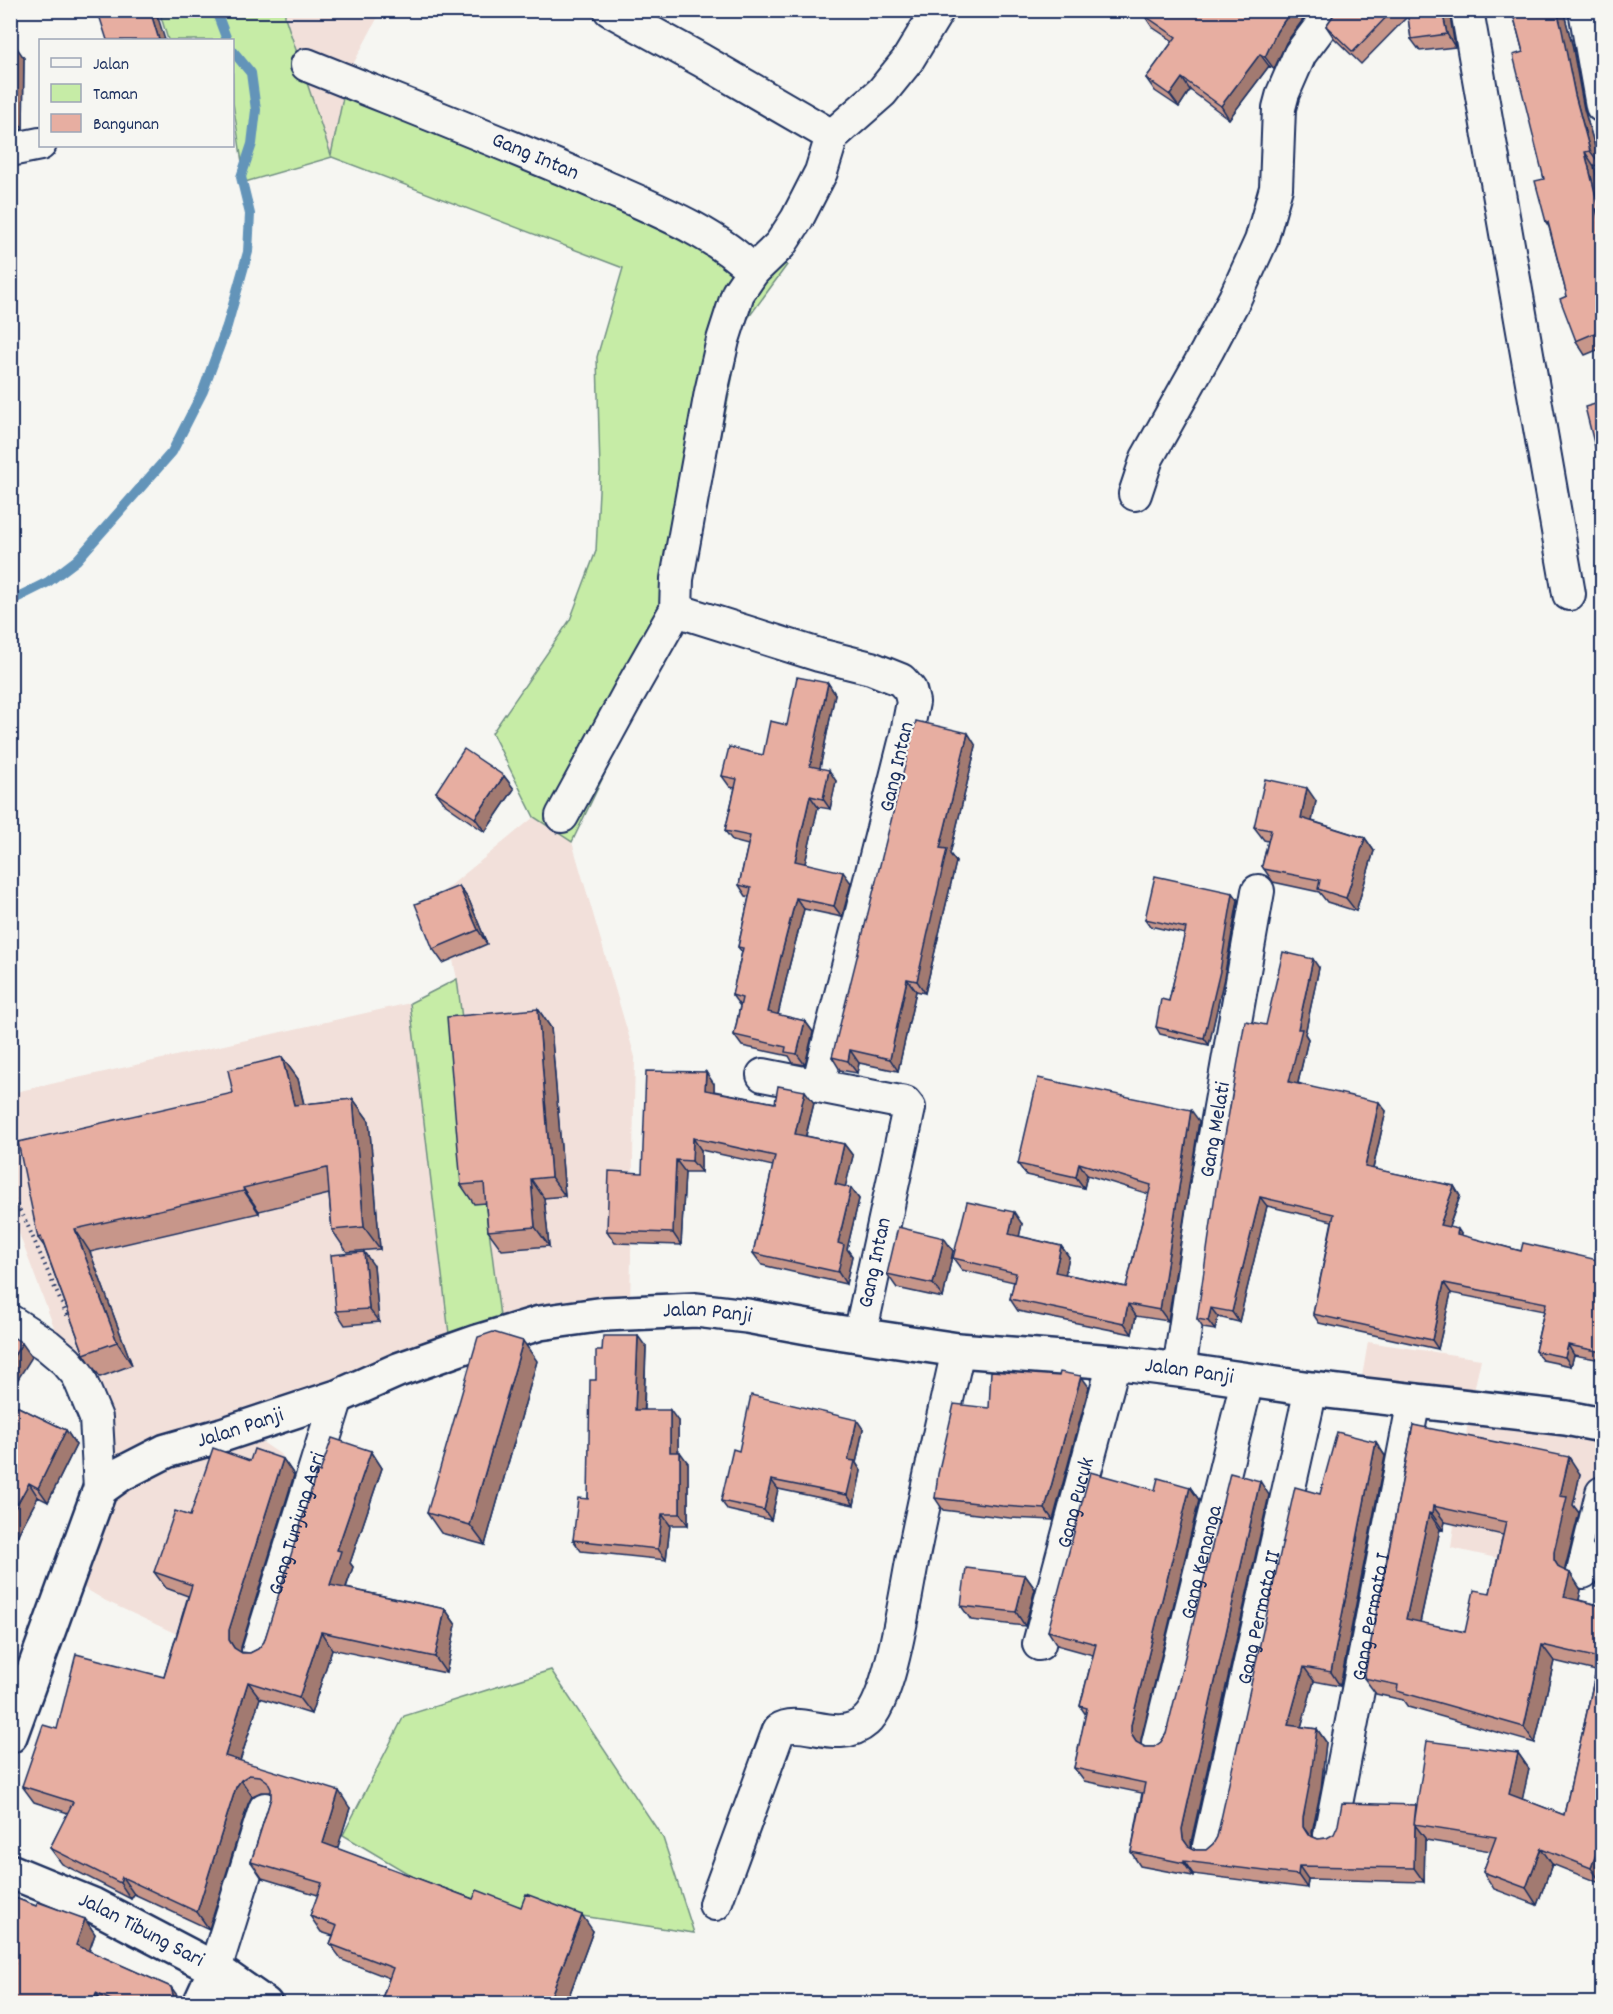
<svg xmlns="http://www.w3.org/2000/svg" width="1613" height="2014" font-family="Dekko,sans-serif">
	<rect width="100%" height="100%" fill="#f6f6f2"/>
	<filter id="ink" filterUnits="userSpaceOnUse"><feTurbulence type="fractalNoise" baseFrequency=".0167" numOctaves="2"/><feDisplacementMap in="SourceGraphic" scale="12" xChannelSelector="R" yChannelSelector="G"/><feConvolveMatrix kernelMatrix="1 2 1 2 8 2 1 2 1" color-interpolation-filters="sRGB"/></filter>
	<g filter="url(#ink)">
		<path fill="#f2e0da" d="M 285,11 L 381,11 L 348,74 L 332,157 L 285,17 Z
			M 534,817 L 572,842 L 635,1057 L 630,1307 L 501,1324 L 457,979 L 439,895 Z
			M 410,1003 L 451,1351 L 240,1427 L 280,1454 L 313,1509 L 238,1673 L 198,1644 L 106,1601 L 81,1586 L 101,1453 L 11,1212 L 11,1093 Z
			M 1368,1342 L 1481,1359 L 1471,1405 L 1602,1430 L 1602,1521 L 1592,1579 L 1451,1548 L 1470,1406 L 1359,1394 Z"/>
		<path fill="#c6eca6" stroke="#708e82" stroke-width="1.5" d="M 170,11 L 285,11 L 285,17 L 331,155 L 348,74 L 398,85 L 787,265 L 743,325 L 687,602 L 572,842 L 534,817 L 492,733 L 570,620 L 596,551 L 600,471 L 597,357 L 623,268 L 332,157 L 245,182 L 233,103 L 232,40 L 168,40 L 161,17 Z
			M 457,979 L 501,1324 L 451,1351 L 410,1003 Z
			M 551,1670 L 663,1838 L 694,1933 L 444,1895 L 343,1835 L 404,1716 Z"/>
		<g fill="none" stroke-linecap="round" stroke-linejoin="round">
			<path stroke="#6494b9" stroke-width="10" d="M 219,10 L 218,16 L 227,40
				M 10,601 L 48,582 L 77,560 L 172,452 L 203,391 L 227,326 L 248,252 L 250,214 L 241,177 L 252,144 L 256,110 L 251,73 L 232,50"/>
			<g stroke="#1b2f5e" stroke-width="36">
				<g id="street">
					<path d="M 610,10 L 701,60 L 832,136"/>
					<path d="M 1467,10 L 1569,594"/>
					<path d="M 1585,10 L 1602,106"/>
					<path id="s1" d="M 307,65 C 406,105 505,143 603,186 C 652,208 715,232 753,271 L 738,293 L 723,340 L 711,392 L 677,579 L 676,610 L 630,691 L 562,816"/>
					<path d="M 10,150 L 40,144"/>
					<path d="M 753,271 L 780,245 L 797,219 L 821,172 L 832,136 L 882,92 L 907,61 L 938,10"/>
					<path d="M 1135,494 L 1147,458 L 1207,351 L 1235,298 L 1261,241 L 1276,188 L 1279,108 L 1283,93 L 1300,54 L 1333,10"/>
					<path d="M 676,610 L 819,655 L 871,668 L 901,680 L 910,690 L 913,702 L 906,738 L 818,1085"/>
					<path d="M 763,1075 L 905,1103 L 909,1108 L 860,1335"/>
					<path d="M 10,1321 L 47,1345 L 66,1361 L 78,1375 L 96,1418 L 100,1489"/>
					<path id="s2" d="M 1179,1370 L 1206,1187 L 1258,891"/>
					<path d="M 1583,1572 L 1602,1493"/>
					<path id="s3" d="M 1039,1644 L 1114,1362"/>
					<path id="s4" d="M 258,1652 L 337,1397"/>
					<path id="s5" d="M 1158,1743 L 1247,1381"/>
					<path id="s6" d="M 1330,1835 L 1414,1400"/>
					<path id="s7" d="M 1209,1846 L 1311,1389"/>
					<path d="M 715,1904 L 779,1730 C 800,1715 838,1746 866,1721 C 893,1698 907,1580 916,1542 C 929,1478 944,1414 958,1350"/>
					<path d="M 199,2004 L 215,1969 L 265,1809"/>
				</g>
			</g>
			<g stroke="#1b2f5e" stroke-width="38">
				<g id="secondary">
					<path id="s8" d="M 10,1736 L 100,1489 L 121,1474 L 166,1451 L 222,1435 L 337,1397 L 398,1370 L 477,1342 L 540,1323 L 605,1314 L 696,1310 L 747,1316 L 824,1330 L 958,1350 L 1114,1362 L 1179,1370 L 1311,1389 L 1566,1418 L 1602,1425"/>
					<path id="s9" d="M 10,1871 L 93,1905 L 215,1969 L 265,2004"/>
				</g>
			</g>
			<path stroke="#1b2f5e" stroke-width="4" stroke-dasharray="1.5 4.5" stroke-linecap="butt" d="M 10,1195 L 24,1217 L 67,1316"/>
			<use href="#street" stroke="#f6f6f2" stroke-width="32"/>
			<use href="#secondary" stroke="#f6f6f2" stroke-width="33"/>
		</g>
		<path fill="#c7968a" stroke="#1b2f5e" stroke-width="1.5" fill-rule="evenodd" d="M 1337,10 L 1449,10 L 1455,47 L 1420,51 L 1411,39 L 1408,16 L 1361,64 L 1334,38 L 1326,26 Z
			M 1512,10 L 1563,10 L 1572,44 L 1584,109 L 1600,164 L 1594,166 L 1602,199 L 1602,348 L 1585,355 L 1576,341 L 1567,296 L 1549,227 L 1546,222 L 1544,179 L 1523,52 Z
			M 1144,15 L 1286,43 L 1274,69 L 1269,66 L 1229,119 L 1190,90 L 1179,107 L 1155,91 L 1146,78 L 1173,41 L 1152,27 Z
			M 10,44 L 24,58 L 23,129 L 10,131 Z
			M 1602,402 L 1602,460 L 1596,451 Z
			M 828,683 L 835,694 L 820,768 L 836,781 L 830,809 L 818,807 L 805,863 L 851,883 L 842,917 L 804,909 L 789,967 L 778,1015 L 805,1021 L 813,1032 L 805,1065 L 793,1063 L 789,1056 L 742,1046 L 734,1035 L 740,1006 L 732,995 L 742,952 L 738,947 L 749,897 L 746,896 L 739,885 L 748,845 L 733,841 L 725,831 L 735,788 L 730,787 L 722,776 L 763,755 L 787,725 Z
			M 976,746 L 950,854 L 956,862 L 925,993 L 916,991 L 898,1071 L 859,1063 L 857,1073 L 840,1070 L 832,1057 Z
			M 504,776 L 514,789 L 485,832 L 446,805 L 436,792 Z
			M 1316,801 L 1312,821 L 1365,838 L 1374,851 L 1356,911 L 1327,902 L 1319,892 L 1273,882 L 1262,866 L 1268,841 L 1264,840 L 1254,827 Z
			M 459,886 L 469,900 L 487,944 L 443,963 L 433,949 Z
			M 1233,893 L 1238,900 L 1224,978 L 1209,1045 L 1160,1034 L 1156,1027 L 1169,1001 L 1185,934 L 1150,926 L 1145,919 Z
			M 1319,968 L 1305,1034 L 1308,1039 L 1298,1083 L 1386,1111 L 1373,1169 L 1454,1186 L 1460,1196 L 1449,1227 L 1463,1236 L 1521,1251 L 1602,1261 L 1602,1360 L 1574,1355 L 1571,1366 L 1542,1360 L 1535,1351 L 1544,1311 L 1451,1293 L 1438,1349 L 1319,1323 L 1313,1314 L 1332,1221 L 1267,1206 L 1239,1322 L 1218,1317 L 1215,1330 L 1203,1328 L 1197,1319 L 1266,1025 Z
			M 538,1009 L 551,1028 L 565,1196 L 544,1198 L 549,1246 L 502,1250 L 488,1231 L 486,1203 L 474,1204 L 461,1185 Z
			M 282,1057 L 298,1079 L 304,1104 L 353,1099 L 369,1121 L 380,1249 L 347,1252 L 332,1230 L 329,1194 L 259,1211 L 259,1213 L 90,1252 L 132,1365 L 100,1377 L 84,1354 L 44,1246 L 38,1238 Z
			M 714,1084 L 714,1091 L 775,1103 L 814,1103 L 806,1136 L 844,1144 L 853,1156 L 845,1187 L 851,1188 L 859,1199 L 847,1249 L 852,1256 L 846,1284 L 762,1265 L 753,1253 L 773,1166 L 701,1150 L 701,1172 L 685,1172 L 681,1245 L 615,1243 L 607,1231 Z
			M 1199,1121 L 1168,1321 L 1136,1316 L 1132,1334 L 1018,1311 L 1010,1299 L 1014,1282 L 962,1270 L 953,1258 L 1022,1224 L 1019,1236 L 1061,1246 L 1069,1257 L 1065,1274 L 1126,1287 L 1149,1194 L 1087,1175 L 1084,1188 L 1026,1175 L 1018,1164 Z
			M 953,1251 L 943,1298 L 897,1288 L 887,1274 Z
			M 374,1266 L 379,1322 L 345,1325 L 336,1311 Z
			M 646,1347 L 644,1410 L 678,1421 L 678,1452 L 688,1463 L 688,1525 L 670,1525 L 666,1560 L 581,1551 L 573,1540 L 588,1499 L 596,1380 Z
			M 537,1361 L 485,1545 L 441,1533 L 427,1513 Z
			M 1089,1387 L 1053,1520 L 1010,1518 L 943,1510 L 935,1498 L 989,1408 Z
			M 10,1403 L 66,1430 L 76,1445 L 48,1502 L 38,1497 L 10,1549 Z
			M 1413,1425 L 1580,1474 L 1573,1505 L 1579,1513 L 1565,1568 L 1566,1571 L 1570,1573 L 1581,1590 L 1579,1600 L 1602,1606 L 1602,1884 L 1552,1864 L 1537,1905 L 1494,1889 L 1483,1872 L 1491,1851 L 1426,1840 L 1425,1838 L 1424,1882 L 1308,1879 L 1307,1888 L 1193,1874 L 1193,1876 L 1140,1866 L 1131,1852 L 1142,1793 L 1084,1781 L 1074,1768 L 1086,1715 L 1080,1706 L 1093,1655 L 1057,1645 L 1048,1631 L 1155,1490 L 1190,1487 L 1199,1500 L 1141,1739 L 1141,1745 L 1145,1747 L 1154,1747 L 1161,1742 L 1166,1734 L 1269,1495 L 1191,1842 L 1192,1848 L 1196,1850 L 1206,1850 L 1213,1844 L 1217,1837 L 1320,1494 L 1376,1442 L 1385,1456 L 1340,1686 L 1314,1681 L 1301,1727 L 1317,1729 L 1326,1742 L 1321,1789 L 1312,1832 L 1313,1837 L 1318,1839 L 1327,1838 L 1416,1805 L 1417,1807 L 1518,1753 L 1529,1769 L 1522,1799 L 1564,1815 L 1596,1671 L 1554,1661 L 1535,1743 L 1408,1707 L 1403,1700 L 1376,1694 L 1364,1678 ZM 1445,1522 L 1503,1535 L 1490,1593 L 1465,1632 L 1420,1623 L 1440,1529 L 1443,1530 Z
			M 863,1429 L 856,1463 L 861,1471 L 854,1505 L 778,1489 L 771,1520 L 728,1510 L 721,1501 L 739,1451 Z
			M 371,1451 L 382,1468 L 350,1563 L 353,1567 L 346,1588 L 445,1609 L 456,1625 L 446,1673 L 332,1649 L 311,1714 L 260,1698 L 240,1761 L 350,1808 L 337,1849 L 473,1899 L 521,1907 L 593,1931 L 566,2004 L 380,2004 L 389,1978 L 342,1960 L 330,1944 L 333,1936 L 321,1932 L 310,1916 L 318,1895 L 262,1878 L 251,1862 L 271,1798 L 271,1792 L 261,1792 L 252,1796 L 248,1804 L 209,1929 L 134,1894 L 131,1899 L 62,1864 L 50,1848 L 68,1813 L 34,1802 L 22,1786 L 57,1729 L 164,1677 L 188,1596 L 166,1588 L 154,1572 L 190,1516 L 250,1461 L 283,1459 L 294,1475 L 241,1647 L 241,1652 L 250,1653 L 258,1649 L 264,1642 L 320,1472 Z
			M 1602,1505 L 1602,1557 L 1593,1544 Z
			M 1025,1575 L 1035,1589 L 1025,1626 L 971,1620 L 961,1606 Z
			M 10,1896 L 36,1906 L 85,1919 L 95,1934 L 89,1951 L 171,1987 L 182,2004 L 10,2004 L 12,1972 L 10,1972 Z"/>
		<path fill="#a27a71" stroke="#1b2f5e" stroke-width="1.5" d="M 150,10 L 156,11 L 165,40 L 159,40 Z
			M 1292,10 L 1310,10 L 1286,43 L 1274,69 L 1265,57 L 1277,31 Z
			M 1442,10 L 1449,10 L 1455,47 L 1447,34 Z
			M 1557,10 L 1563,10 L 1572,44 L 1584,109 L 1600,164 L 1590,151 L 1575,95 Z
			M 15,45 L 24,58 L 23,129 L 13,115 Z
			M 1260,54 L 1269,66 L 1229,119 L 1221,106 Z
			M 1182,78 L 1190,90 L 1179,107 L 1170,95 Z
			M 1585,152 L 1594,166 L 1602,199 L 1602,214 L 1599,209 Z
			M 1596,209 L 1602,218 L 1602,232 Z
			M 828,683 L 835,694 L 818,777 L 810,766 Z
			M 968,733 L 976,746 L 950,854 L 956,862 L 925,993 L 917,981 L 940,848 Z
			M 829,770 L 836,781 L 830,809 L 823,799 Z
			M 504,776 L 514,789 L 485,832 L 475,818 Z
			M 1307,788 L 1316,801 L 1310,831 L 1301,818 Z
			M 810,796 L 818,807 L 803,872 L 795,861 Z
			M 1365,838 L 1374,851 L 1356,911 L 1346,898 Z
			M 843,872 L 851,883 L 842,917 L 834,906 Z
			M 459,886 L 469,900 L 487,944 L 478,930 Z
			M 1233,893 L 1238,900 L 1224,978 L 1209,1045 L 1204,1038 Z
			M 796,898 L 804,909 L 789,967 L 776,1023 L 768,1012 L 781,956 Z
			M 1313,959 L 1319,968 L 1305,1034 L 1308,1039 L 1296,1091 L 1289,1082 L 1298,1029 Z
			M 907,979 L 916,991 L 898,1071 L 890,1059 Z
			M 538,1009 L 551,1028 L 565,1196 L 551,1177 Z
			M 805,1021 L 813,1032 L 805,1065 L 797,1054 Z
			M 850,1050 L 859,1063 L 857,1073 L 848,1061 Z
			M 282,1057 L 298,1079 L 309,1127 L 294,1105 Z
			M 706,1072 L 714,1084 L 714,1102 L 705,1090 Z
			M 805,1091 L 814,1103 L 803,1146 L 795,1134 Z
			M 353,1099 L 369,1121 L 380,1249 L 364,1227 Z
			M 1379,1102 L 1386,1111 L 1371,1177 L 1365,1167 Z
			M 1191,1110 L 1199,1121 L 1168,1321 L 1160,1310 Z
			M 693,1138 L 701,1150 L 701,1172 L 692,1161 Z
			M 844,1144 L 853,1156 L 843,1196 L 835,1184 Z
			M 676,1160 L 685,1172 L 681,1245 L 673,1233 Z
			M 1079,1163 L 1087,1175 L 1084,1188 L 1076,1177 Z
			M 531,1179 L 544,1198 L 549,1246 L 535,1227 Z
			M 1454,1186 L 1460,1196 L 1446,1234 L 1440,1225 Z
			M 243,1188 L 259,1211 L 259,1213 L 244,1191 Z
			M 851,1188 L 859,1199 L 847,1249 L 852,1256 L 846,1284 L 838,1272 L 838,1243 Z
			M 1260,1197 L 1267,1206 L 1239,1322 L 1232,1312 Z
			M 1014,1212 L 1022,1224 L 1017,1246 L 1009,1234 Z
			M 75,1229 L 90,1252 L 132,1365 L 117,1342 Z
			M 1458,1229 L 1464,1238 L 1457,1234 Z
			M 944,1238 L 953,1251 L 943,1298 L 933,1284 Z
			M 1061,1246 L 1069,1257 L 1063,1284 L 1055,1272 Z
			M 364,1252 L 374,1266 L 379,1322 L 369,1309 Z
			M 1444,1283 L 1451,1293 L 1438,1349 L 1432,1340 Z
			M 1128,1304 L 1136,1316 L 1132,1334 L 1124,1323 Z
			M 1211,1308 L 1218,1317 L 1215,1330 L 1208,1321 Z
			M 638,1336 L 646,1347 L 643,1421 L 635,1410 Z
			M 523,1341 L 537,1361 L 485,1545 L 470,1525 Z
			M 22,1343 L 32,1357 L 10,1392 L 10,1362 Z
			M 1568,1345 L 1574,1355 L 1571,1366 L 1565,1357 Z
			M 1081,1376 L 1089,1387 L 1053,1520 L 1045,1509 Z
			M 670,1410 L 678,1421 L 678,1463 L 670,1452 Z
			M 857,1420 L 863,1429 L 856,1463 L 861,1471 L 854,1505 L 847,1495 L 848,1460 Z
			M 66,1430 L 76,1445 L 48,1502 L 38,1488 Z
			M 1376,1442 L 1385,1456 L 1340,1686 L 1331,1672 Z
			M 371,1451 L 382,1468 L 350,1563 L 353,1567 L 341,1601 L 330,1585 L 337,1550 Z
			M 680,1452 L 688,1463 L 688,1525 L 680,1514 Z
			M 1569,1457 L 1580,1474 L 1573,1505 L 1579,1513 L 1565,1568 L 1566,1577 L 1570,1573 L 1581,1590 L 1576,1613 L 1564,1597 L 1559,1568 L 1554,1560 L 1554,1552 L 1560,1496 Z
			M 283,1459 L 294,1475 L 241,1647 L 241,1657 L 234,1648 L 229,1640 L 229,1630 Z
			M 771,1480 L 778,1489 L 771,1520 L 764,1510 Z
			M 1260,1481 L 1269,1495 L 1191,1842 L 1192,1852 L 1183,1839 L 1182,1829 Z
			M 29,1483 L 38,1497 L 10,1549 L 10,1517 Z
			M 1190,1487 L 1199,1500 L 1141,1739 L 1141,1747 L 1136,1742 L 1131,1734 L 1131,1725 Z
			M 1433,1506 L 1445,1522 L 1443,1530 L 1432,1514 Z
			M 1429,1513 L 1440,1529 L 1417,1636 L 1406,1619 Z
			M 662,1514 L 670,1525 L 666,1560 L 658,1549 Z
			M 1025,1575 L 1035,1589 L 1025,1626 L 1016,1612 Z
			M 445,1609 L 456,1625 L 446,1673 L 435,1657 Z
			M 321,1632 L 332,1649 L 311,1714 L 299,1698 Z
			M 1542,1645 L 1554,1661 L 1535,1743 L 1524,1727 Z
			M 1304,1667 L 1314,1681 L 1298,1738 L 1288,1725 Z
			M 248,1682 L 260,1698 L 236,1773 L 225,1756 Z
			M 1317,1729 L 1326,1742 L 1321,1789 L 1312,1832 L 1313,1840 L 1303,1827 L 1303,1818 Z
			M 1518,1753 L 1529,1769 L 1520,1810 L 1509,1794 Z
			M 241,1780 L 252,1796 L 248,1804 L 209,1929 L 197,1912 L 236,1787 Z
			M 339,1791 L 350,1808 L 334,1860 L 323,1843 Z
			M 1415,1825 L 1425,1838 L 1424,1882 L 1414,1868 Z
			M 1602,1837 L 1602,1884 L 1591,1868 Z
			M 1541,1848 L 1552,1864 L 1537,1905 L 1526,1888 Z
			M 1184,1861 L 1193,1874 L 1193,1876 L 1184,1863 Z
			M 1299,1866 L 1308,1879 L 1307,1888 L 1298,1875 Z
			M 122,1877 L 134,1894 L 131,1899 L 120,1883 Z
			M 582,1915 L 593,1931 L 566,2004 L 552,2004 L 551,1996 Z
			M 85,1919 L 95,1934 L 86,1960 L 76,1945 Z
			M 171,1987 L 182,2002 L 182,2004 L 177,2004 L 174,1999 Z
			M 96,1993 L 103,2004 L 92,2004 Z"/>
		<path fill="#e7aea1" stroke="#1b2f5e" stroke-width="1.5" fill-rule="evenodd" d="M 103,10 L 150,10 L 159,40 L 107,40 L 98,12 Z
			M 1147,10 L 1292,10 L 1277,31 L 1265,57 L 1260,54 L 1221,106 L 1182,78 L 1170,95 L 1146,78 L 1176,37 L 1144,15 Z
			M 1337,10 L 1393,10 L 1353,52 L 1326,26 Z
			M 1407,10 L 1442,10 L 1447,34 L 1411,39 Z
			M 1512,10 L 1557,10 L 1562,30 L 1575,95 L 1590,151 L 1585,152 L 1599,209 L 1596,209 L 1602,232 L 1602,275 L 1600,276 L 1602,282 L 1602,330 L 1576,341 L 1560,299 L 1567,296 L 1548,222 L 1546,222 L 1535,181 L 1544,179 L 1513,55 L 1523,52 Z
			M 10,44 L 15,45 L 13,115 L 10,116 Z
			M 1602,402 L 1602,449 L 1596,451 L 1585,407 Z
			M 797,677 L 828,683 L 810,766 L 829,770 L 823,799 L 810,796 L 795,861 L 843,872 L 834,906 L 796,898 L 781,956 L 768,1012 L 805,1021 L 797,1054 L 785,1052 L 786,1047 L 734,1035 L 742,998 L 732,995 L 743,948 L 738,947 L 751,888 L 739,885 L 750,836 L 725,831 L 737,779 L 722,776 L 729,747 L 763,755 L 770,721 L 787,725 Z
			M 916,721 L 968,733 L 940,848 L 947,849 L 917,981 L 907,979 L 890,1059 L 850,1050 L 848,1061 L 832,1057 Z
			M 464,749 L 504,776 L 475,818 L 436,792 Z
			M 1265,779 L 1307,788 L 1301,818 L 1365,838 L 1346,898 L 1318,889 L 1320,880 L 1264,869 L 1262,866 L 1271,830 L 1254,827 Z
			M 1155,876 L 1233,893 L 1220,971 L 1204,1038 L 1156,1027 L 1161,999 L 1169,1001 L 1186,928 L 1145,919 Z
			M 459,886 L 478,930 L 433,949 L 415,904 Z
			M 1283,952 L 1313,959 L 1298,1029 L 1302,1029 L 1289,1082 L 1379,1102 L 1365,1167 L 1454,1186 L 1440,1225 L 1458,1229 L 1457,1234 L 1521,1251 L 1523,1243 L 1602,1261 L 1602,1352 L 1568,1345 L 1565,1357 L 1535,1351 L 1546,1303 L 1444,1283 L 1432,1340 L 1313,1314 L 1334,1214 L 1260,1197 L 1232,1312 L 1211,1308 L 1208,1321 L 1197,1319 L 1217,1181 L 1245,1021 L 1266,1025 Z
			M 538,1009 L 551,1177 L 531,1179 L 535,1227 L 488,1231 L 484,1183 L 461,1185 L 447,1017 Z
			M 282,1057 L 294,1105 L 353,1099 L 364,1227 L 332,1230 L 327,1168 L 243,1188 L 244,1191 L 75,1229 L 117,1342 L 84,1354 L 41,1237 L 38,1238 L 18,1142 L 233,1093 L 228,1070 Z
			M 646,1071 L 706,1072 L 705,1090 L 775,1103 L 778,1086 L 805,1091 L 795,1134 L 844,1144 L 835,1184 L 851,1188 L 838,1243 L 844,1245 L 838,1272 L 753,1253 L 775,1156 L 693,1138 L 692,1161 L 676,1160 L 673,1233 L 607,1231 L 609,1171 L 642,1173 Z
			M 1038,1078 L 1191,1110 L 1160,1310 L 1128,1304 L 1124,1323 L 1010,1299 L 1016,1273 L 953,1258 L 967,1202 L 1014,1212 L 1009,1234 L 1061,1246 L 1055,1272 L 1126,1287 L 1151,1185 L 1079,1163 L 1076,1177 L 1018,1164 Z
			M 898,1227 L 944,1238 L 933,1284 L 887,1274 Z
			M 364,1252 L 369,1309 L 336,1311 L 331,1255 Z
			M 493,1332 L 523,1341 L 470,1525 L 427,1513 L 478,1337 Z
			M 10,1335 L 22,1343 L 10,1362 Z
			M 603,1336 L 638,1336 L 635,1410 L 670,1410 L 670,1452 L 680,1452 L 680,1514 L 662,1514 L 658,1549 L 573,1540 L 578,1498 L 588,1499 L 590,1380 L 596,1380 L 596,1351 L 602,1351 Z
			M 991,1371 L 1059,1376 L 1060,1372 L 1081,1376 L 1045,1509 L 1002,1506 L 935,1498 L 938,1474 L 954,1404 L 989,1408 Z
			M 751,1395 L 857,1420 L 848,1460 L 855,1461 L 847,1495 L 771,1480 L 764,1510 L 721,1501 L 733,1449 L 739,1451 Z
			M 10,1403 L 66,1430 L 38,1488 L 29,1483 L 10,1517 Z
			M 1413,1425 L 1569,1457 L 1560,1496 L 1567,1497 L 1554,1552 L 1554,1560 L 1559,1568 L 1570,1573 L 1564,1597 L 1602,1606 L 1602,1837 L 1591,1868 L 1541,1848 L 1526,1888 L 1483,1872 L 1496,1837 L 1414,1824 L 1427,1741 L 1518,1753 L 1509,1794 L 1564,1815 L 1599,1658 L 1542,1645 L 1524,1727 L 1397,1691 L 1398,1685 L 1364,1678 ZM 1433,1506 L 1506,1522 L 1490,1593 L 1474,1590 L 1465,1632 L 1406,1619 L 1429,1513 L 1432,1514 Z
			M 1337,1432 L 1376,1442 L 1331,1672 L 1304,1667 L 1288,1725 L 1317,1729 L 1311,1776 L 1303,1818 L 1303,1827 L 1308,1835 L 1318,1839 L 1327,1838 L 1334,1834 L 1338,1825 L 1342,1803 L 1416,1805 L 1414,1824 L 1415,1824 L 1414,1868 L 1299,1866 L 1298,1875 L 1184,1861 L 1184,1863 L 1131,1852 L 1145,1783 L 1074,1768 L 1087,1708 L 1080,1706 L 1096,1644 L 1048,1631 L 1090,1472 L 1155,1490 L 1158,1478 L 1190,1487 L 1131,1725 L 1131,1734 L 1136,1742 L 1145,1747 L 1154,1747 L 1161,1742 L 1166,1734 L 1230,1473 L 1260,1481 L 1182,1829 L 1183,1839 L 1188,1846 L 1196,1850 L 1206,1850 L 1213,1844 L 1217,1837 L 1295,1487 L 1320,1494 Z
			M 332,1438 L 371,1451 L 337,1550 L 341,1551 L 330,1585 L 445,1609 L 435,1657 L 321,1632 L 299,1698 L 248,1682 L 225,1756 L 339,1791 L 323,1843 L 473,1899 L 477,1890 L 521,1907 L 526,1894 L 582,1915 L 551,1996 L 555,1997 L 552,2004 L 380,2004 L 393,1968 L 330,1944 L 337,1926 L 310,1916 L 322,1883 L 251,1862 L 271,1798 L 271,1789 L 267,1781 L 260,1776 L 249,1775 L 241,1780 L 236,1787 L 197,1912 L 122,1877 L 120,1883 L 50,1848 L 73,1802 L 22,1786 L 43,1725 L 57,1729 L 76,1654 L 164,1677 L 192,1585 L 154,1572 L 175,1511 L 190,1516 L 213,1448 L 250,1461 L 254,1449 L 283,1459 L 229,1630 L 229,1640 L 234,1648 L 242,1653 L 250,1653 L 258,1649 L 264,1642 L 317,1471 L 320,1472 Z
			M 1602,1505 L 1602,1546 L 1593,1544 Z
			M 966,1568 L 1025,1575 L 1016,1612 L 961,1606 Z
			M 10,1896 L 36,1906 L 38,1902 L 85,1919 L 76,1945 L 171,1987 L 174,1999 L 179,2004 L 119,2004 L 96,1993 L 92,2004 L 10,2004 L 10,1976 L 15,1963 L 10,1961 Z"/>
	</g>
	<g text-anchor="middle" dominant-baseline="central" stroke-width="4.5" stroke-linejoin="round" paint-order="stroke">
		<g font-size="22" fill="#1b2f5e" stroke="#f6f6f2">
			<text stroke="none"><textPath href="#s1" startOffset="246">Gang Intan</textPath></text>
			<text transform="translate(898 767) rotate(-77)">Gang Intan</text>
			<text stroke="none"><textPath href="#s2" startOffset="243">Gang Melati</textPath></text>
			<text transform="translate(876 1263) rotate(-78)">Gang Intan</text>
			<text stroke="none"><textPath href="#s8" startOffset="903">Jalan Panji</textPath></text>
			<text stroke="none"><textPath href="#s8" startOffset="1389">Jalan Panji</textPath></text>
			<text stroke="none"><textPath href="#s8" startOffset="417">Jalan Panji</textPath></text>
			<text stroke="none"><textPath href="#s3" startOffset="146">Gang Pucuk</textPath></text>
			<text stroke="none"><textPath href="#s4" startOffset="134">Gang Tunjung Asri</textPath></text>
			<text stroke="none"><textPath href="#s5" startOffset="186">Gang Kenanga</textPath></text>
			<text stroke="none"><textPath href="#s6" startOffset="222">Gang Permata I</textPath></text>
			<text stroke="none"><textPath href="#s7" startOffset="234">Gang Permata II</textPath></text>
			<text stroke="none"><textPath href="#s9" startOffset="144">Jalan Tibung Sari</textPath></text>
		</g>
	</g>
	<rect width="1613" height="2014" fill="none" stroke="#f6f6f2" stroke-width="36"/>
	<rect x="18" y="18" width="1577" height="1978" fill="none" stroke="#1b2f5e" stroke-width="2" filter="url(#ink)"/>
	<rect x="39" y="39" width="195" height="108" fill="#f6f6f2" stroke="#9ea6b7" stroke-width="1.5"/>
	<rect x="51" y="58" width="30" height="9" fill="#f6f6f2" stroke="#9ea6b7" stroke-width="1.5"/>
	<text x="93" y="69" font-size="18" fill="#1b2f5e">Jalan</text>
	<rect x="51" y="84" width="30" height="18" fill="#c6eca6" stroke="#9ea6b7" stroke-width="1.5"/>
	<text x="93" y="99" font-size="18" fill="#1b2f5e">Taman</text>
	<rect x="51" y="114" width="30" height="18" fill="#e7aea1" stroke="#9ea6b7" stroke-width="1.5"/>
	<text x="93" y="129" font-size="18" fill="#1b2f5e">Bangunan</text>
</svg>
